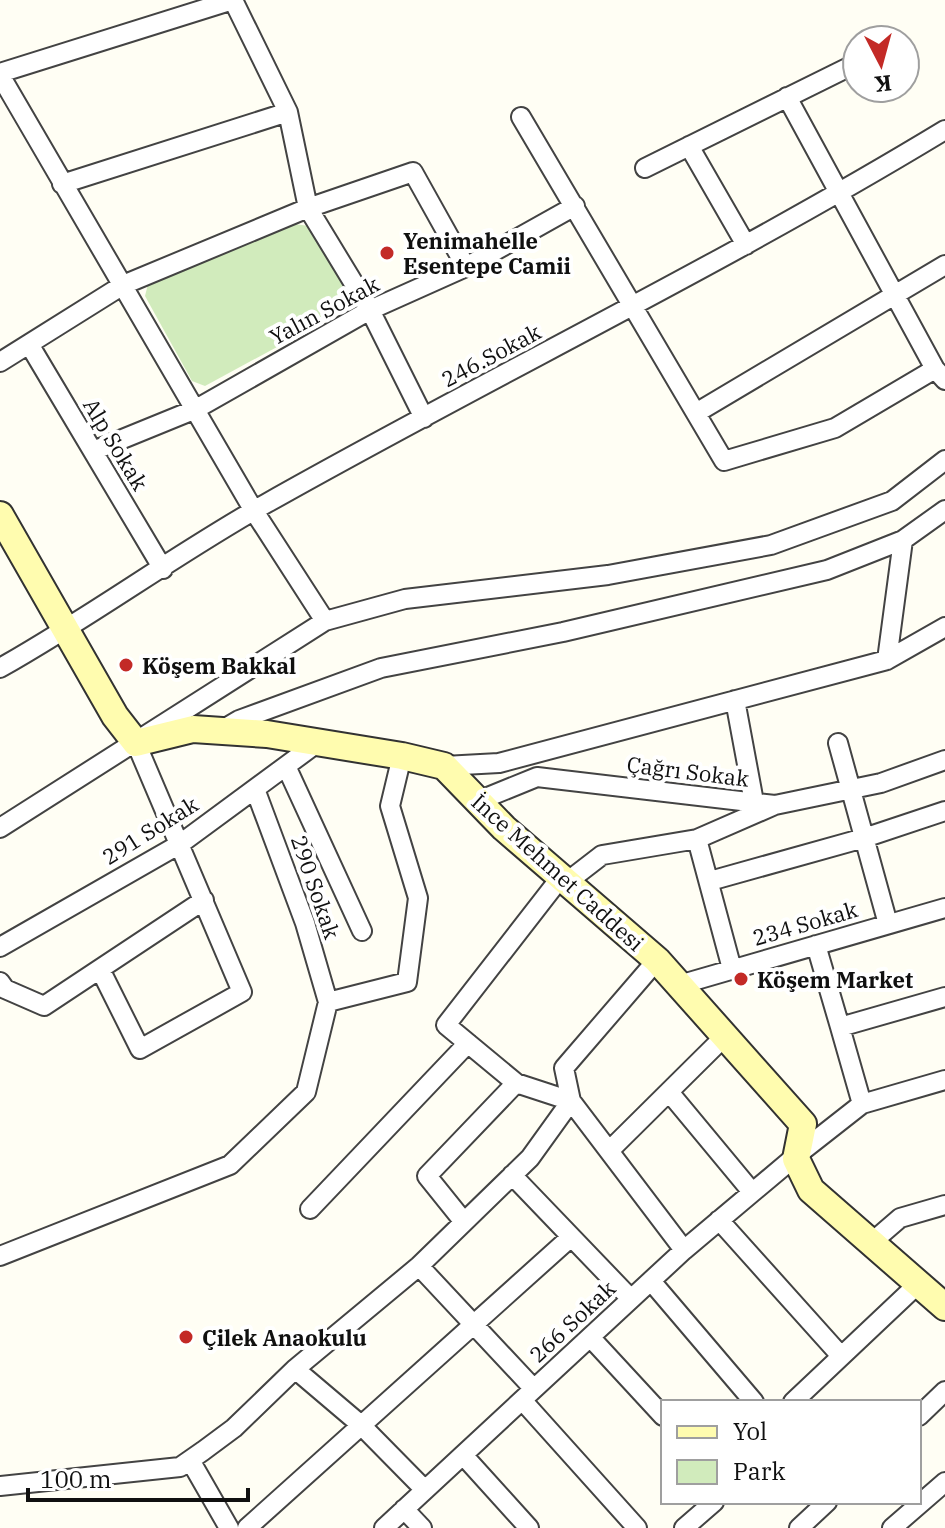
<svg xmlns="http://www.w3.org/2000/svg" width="945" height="1528" font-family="'IBM Plex Serif',serif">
	<rect width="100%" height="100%" fill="#fffef4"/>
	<path fill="#d1ebbc" d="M 287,223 L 309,226 L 352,296 L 347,309 L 205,386 L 192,381 L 145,296 L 149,280 Z"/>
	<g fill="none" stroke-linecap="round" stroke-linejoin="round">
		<g stroke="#434343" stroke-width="22">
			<path id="street" d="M 0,73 L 233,0 L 288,112 L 308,208 L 370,310 L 424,418
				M 0,75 L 254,511 L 325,621
				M 787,97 L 935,369 L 945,380
				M 521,117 L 724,461 L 835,428 L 935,369
				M 689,146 L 746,245
				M 645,168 L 857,63
				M 62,184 L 288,112
				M 29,344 L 163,569
				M 0,362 L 123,285 L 308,208 L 413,172 L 466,267
				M 696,413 L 945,265
				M 93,451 L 196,409 L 370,310 L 466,267 L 575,206
				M 887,660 L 903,540 L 945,510
				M 0,668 C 91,617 176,554 267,503 C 492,376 724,264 945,130
				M 735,700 L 754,802
				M 222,730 L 239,720 L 381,668 L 563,632 L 827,570 L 903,540
				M 838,743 L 888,924
				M 286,766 L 362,931
				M 444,766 L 499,763 L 887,660 L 945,627
				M 478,801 L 537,777 L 775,805 L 697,839 L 732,969
				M 775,805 L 881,783 L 945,760
				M 0,828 L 325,621 L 405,599 L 608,575 L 771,545 L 892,501 L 945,460
				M 561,877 L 446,1025 L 516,1083 L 571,1101 L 684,1250
				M 710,881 L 864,838 L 945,811
				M 567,882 L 602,855 L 697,839
				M 816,945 L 840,1027
				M 0,947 L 180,844 L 317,743
				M 101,971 L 140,1049 L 242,992 L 136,743
				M 0,982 L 5,989 L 44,1006 L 204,900
				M 679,985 L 945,908
				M 328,1002 L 407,982 L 418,898 L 390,806 L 402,756
				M 669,1092 L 752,1192
				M 862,1104 L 840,1027 L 945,997
				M 611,1149 L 725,1036
				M 512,1175 L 631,1299
				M 310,1209 L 468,1043
				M 719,1220 L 841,1356
				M 464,1222 L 427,1176 L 516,1083
				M 871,1243 L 900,1218 L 945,1205
				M 0,1256 L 230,1165 L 306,1092 L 328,1002 L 305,923 L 255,789
				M 419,1266 L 534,1389
				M 651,1281 L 754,1402
				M 590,1337 L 663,1416
				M 295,1369 L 361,1425 L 425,1490
				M 522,1400 L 637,1528
				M 793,1402 L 918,1284
				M 919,1416 L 945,1391
				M 463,1455 L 529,1528
				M 190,1460 L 229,1528
				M 0,1486 L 180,1467 L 203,1451 L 234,1428 L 295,1369 L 419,1266 L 530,1158 L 571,1101 L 564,1068 L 657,960
				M 404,1509 L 422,1528
				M 247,1528 L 571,1237
				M 384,1528 L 684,1250 L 797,1155 L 862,1104 L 945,1080
				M 684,1528 L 714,1502
				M 799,1528 L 827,1502
				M 892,1528 L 945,1482"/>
		</g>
		<g stroke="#323232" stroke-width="30">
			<path id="secondary" d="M 0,515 L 115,716 L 136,743 L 193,729 L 267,734 L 402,756 L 444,766 L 504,828 L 657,960 L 803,1124 L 796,1159 L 811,1190 L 945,1307"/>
		</g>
		<use href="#street" stroke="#fff" stroke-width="18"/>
		<use href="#secondary" stroke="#fffcaf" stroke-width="26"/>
	</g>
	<g fill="#c32a26" stroke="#fff" stroke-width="3">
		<circle cx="387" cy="253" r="8"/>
		<circle cx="126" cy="665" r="8"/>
		<circle cx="741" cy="979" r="8"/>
		<circle cx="186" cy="1337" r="8"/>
	</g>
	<g text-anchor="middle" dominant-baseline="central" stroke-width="8" stroke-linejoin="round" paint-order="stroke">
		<g font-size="22" font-weight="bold" fill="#101010" stroke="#fff" text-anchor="start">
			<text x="403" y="240">Yenimahelle<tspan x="403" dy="25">Esentepe Camii</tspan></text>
			<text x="142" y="665">Köşem Bakkal</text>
			<text x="757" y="979">Köşem Market</text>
			<text x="202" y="1337">Çilek Anaokulu</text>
		</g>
		<g font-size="22" fill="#101010" stroke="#fff">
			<text transform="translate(324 310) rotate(-28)">Yalın Sokak</text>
			<text transform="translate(491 355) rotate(-28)">246.Sokak</text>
			<text transform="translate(116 444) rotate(59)">Alp Sokak</text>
			<text transform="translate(688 771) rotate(7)">Çağrı Sokak</text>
			<text transform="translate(150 830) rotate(-32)">291 Sokak</text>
			<text transform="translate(558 872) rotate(42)">İnce Mehmet Caddesi</text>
			<text transform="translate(316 887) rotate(71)">290 Sokak</text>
			<text transform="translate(805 923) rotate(-16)">234 Sokak</text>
			<text transform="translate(572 1321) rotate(-43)">266 Sokak</text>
		</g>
	</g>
	<rect x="661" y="1400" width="260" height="104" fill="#ffffff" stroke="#9f9f9f" stroke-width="2"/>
	<rect x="677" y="1426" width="40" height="12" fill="#fffcaf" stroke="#9f9f9f" stroke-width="2"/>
	<text x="733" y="1440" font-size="24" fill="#101010">Yol</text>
	<rect x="677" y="1460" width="40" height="24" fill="#d1ebbc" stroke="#9f9f9f" stroke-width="2"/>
	<text x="733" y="1480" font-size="24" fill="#101010">Park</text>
	<g transform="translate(881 64) rotate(174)"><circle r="38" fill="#ffffff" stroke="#9f9f9f" stroke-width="2"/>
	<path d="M0-6L14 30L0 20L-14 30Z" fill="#c32a26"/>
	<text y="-12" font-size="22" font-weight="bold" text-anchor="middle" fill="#101010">K</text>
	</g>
	<path d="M28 1488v12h220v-12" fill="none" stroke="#101010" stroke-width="4"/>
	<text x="40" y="1488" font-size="24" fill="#101010" stroke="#ffffff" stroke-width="6" paint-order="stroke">100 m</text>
</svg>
